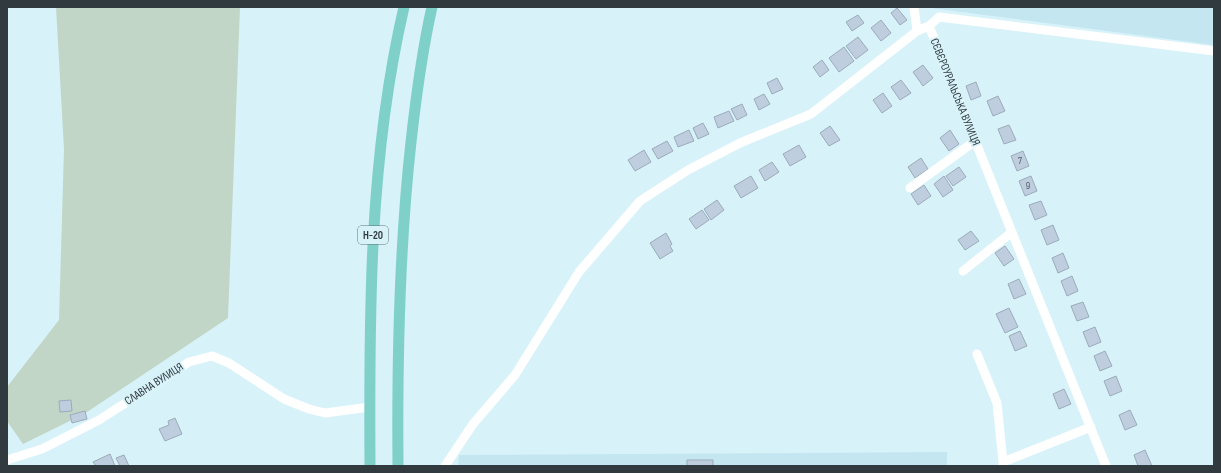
<svg xmlns="http://www.w3.org/2000/svg" width="1221" height="473" font-family="'Sofia Sans Condensed',sans-serif">
	<rect width="100%" height="100%" fill="#d7f2f9"/>
	<path fill="#c3e6f0" d="M 931,7 L 1214,7 L 1214,45 L 931,8 Z
		M 947,452 L 947,466 L 458,466 L 459,455 Z"/>
	<path fill="#c1d6c7" d="M 56,7 L 240,7 L 228,318 L 84,414 L 23,444 L 7,421 L 7,387 L 59,320 L 64,149 Z"/>
	<path fill="#becedf" stroke="#9babbb" d="M 897,8 L 907,20 L 900,25 L 891,13 Z
		M 858,15 L 864,23 L 852,31 L 846,22 Z
		M 881,20 L 891,33 L 881,41 L 871,28 Z
		M 858,37 L 868,50 L 856,59 L 846,46 Z
		M 844,47 L 854,61 L 839,72 L 829,58 Z
		M 822,60 L 829,70 L 820,77 L 813,67 Z
		M 923,65 L 933,78 L 923,86 L 913,72 Z
		M 777,78 L 783,89 L 772,94 L 767,83 Z
		M 901,80 L 911,93 L 900,100 L 891,87 Z
		M 976,82 L 981,96 L 971,100 L 966,86 Z
		M 883,93 L 892,106 L 882,113 L 873,100 Z
		M 764,94 L 770,104 L 759,110 L 754,99 Z
		M 998,96 L 1005,111 L 993,116 L 987,101 Z
		M 742,104 L 747,115 L 737,120 L 731,109 Z
		M 729,111 L 734,121 L 718,128 L 714,117 Z
		M 703,123 L 709,134 L 698,139 L 693,128 Z
		M 1009,125 L 1016,140 L 1004,144 L 998,129 Z
		M 830,126 L 840,140 L 829,146 L 820,133 Z
		M 689,130 L 694,141 L 678,147 L 674,137 Z
		M 950,130 L 959,144 L 949,151 L 940,138 Z
		M 667,141 L 673,151 L 658,159 L 652,149 Z
		M 799,145 L 806,157 L 790,166 L 783,154 Z
		M 644,150 L 651,162 L 635,171 L 628,160 Z
		M 1023,151 L 1029,166 L 1017,171 L 1011,156 Z
		M 921,158 L 928,169 L 915,178 L 908,167 Z
		M 772,162 L 779,172 L 765,181 L 759,170 Z
		M 959,167 L 966,177 L 953,186 L 946,176 Z
		M 751,176 L 758,188 L 741,198 L 734,186 Z
		M 944,176 L 953,190 L 943,197 L 934,184 Z
		M 1031,176 L 1037,191 L 1025,196 L 1019,181 Z
		M 924,185 L 931,196 L 918,205 L 911,194 Z
		M 717,200 L 724,210 L 711,220 L 704,209 Z
		M 1041,201 L 1047,215 L 1035,220 L 1029,205 Z
		M 702,210 L 709,220 L 696,229 L 689,219 Z
		M 1053,225 L 1059,240 L 1047,245 L 1041,230 Z
		M 971,231 L 979,241 L 965,250 L 958,240 Z
		M 666,233 L 672,244 L 670,246 L 673,251 L 660,259 L 650,243 Z
		M 1005,246 L 1014,259 L 1004,266 L 995,253 Z
		M 1063,253 L 1069,268 L 1058,273 L 1052,258 Z
		M 1072,276 L 1078,291 L 1067,296 L 1061,281 Z
		M 1019,279 L 1026,294 L 1014,299 L 1008,284 Z
		M 1083,302 L 1089,317 L 1077,321 L 1071,306 Z
		M 1009,308 L 1018,327 L 1005,333 L 996,314 Z
		M 1095,327 L 1101,342 L 1089,347 L 1083,332 Z
		M 1020,331 L 1027,346 L 1015,351 L 1009,336 Z
		M 1105,351 L 1112,366 L 1100,371 L 1094,356 Z
		M 1116,376 L 1122,391 L 1110,396 L 1104,381 Z
		M 1064,389 L 1071,404 L 1059,409 L 1053,394 Z
		M 71,400 L 72,411 L 60,412 L 59,401 Z
		M 1130,410 L 1137,425 L 1125,430 L 1119,415 Z
		M 85,411 L 87,419 L 72,423 L 70,415 Z
		M 175,418 L 182,434 L 165,441 L 159,429 L 169,425 L 168,421 Z
		M 1145,450 L 1152,466 L 1138,466 L 1134,455 Z
		M 110,454 L 115,466 L 96,466 L 93,462 Z
		M 124,455 L 129,466 L 120,466 L 116,458 Z
		M 687,460 L 713,460 L 713,466 L 687,466 Z"/>
	<g fill="none" stroke-linecap="round" stroke-linejoin="round">
		<path stroke="#fff" stroke-width="9" d="M 914,7 L 917,31
			M 929,26 L 939,17 L 1214,51
			M 910,188 L 975,141
			M 963,271 L 1012,232
			M 977,354 L 997,403 L 1003,462
			M 7,460 L 42,449 L 99,420 L 189,362 L 212,356 L 229,363 L 284,399 L 309,409 L 325,413 L 370,407
			M 445,466 L 473,424 L 515,375 L 579,272 L 640,201 L 688,170 L 740,143 L 811,114 L 917,31 L 929,26 L 1106,466
			M 1003,466 L 1003,462 L 1091,427"/>
		<path stroke="#7ed0c9" stroke-width="11" d="M 370,466 C 369,313 369,157 404,7
			M 398,466 C 397,358 399,250 411,142 C 416,97 422,51 432,7"/>
	</g>
	<g text-anchor="middle" dominant-baseline="central" stroke-width="3.5" stroke-linejoin="round" paint-order="stroke">
		<g font-size="10" fill="#546067">
			<text x="1020" y="161">7</text>
			<text x="1028" y="186">9</text>
		</g>
		<rect fill="#d7f2f9" stroke="#637277" stroke-width="1" x="358" y="226" width="30" height="18" rx="3"/>
		<g font-size="11" font-weight="bold" fill="#313b3f">
			<text x="373" y="235">Н-20</text>
		</g>
		<g font-size="12" fill="#313b3f" stroke="#d7f2f9">
			<text transform="translate(955 92) rotate(68)">СЄВЄРОУРАЛЬСЬКА ВУЛИЦЯ</text>
			<text transform="translate(154 384) rotate(-33)">СЛАВНА ВУЛИЦЯ</text>
		</g>
	</g>
	<rect width="1221" height="473" fill="none" stroke="#313b3f" stroke-width="16"/>
</svg>
